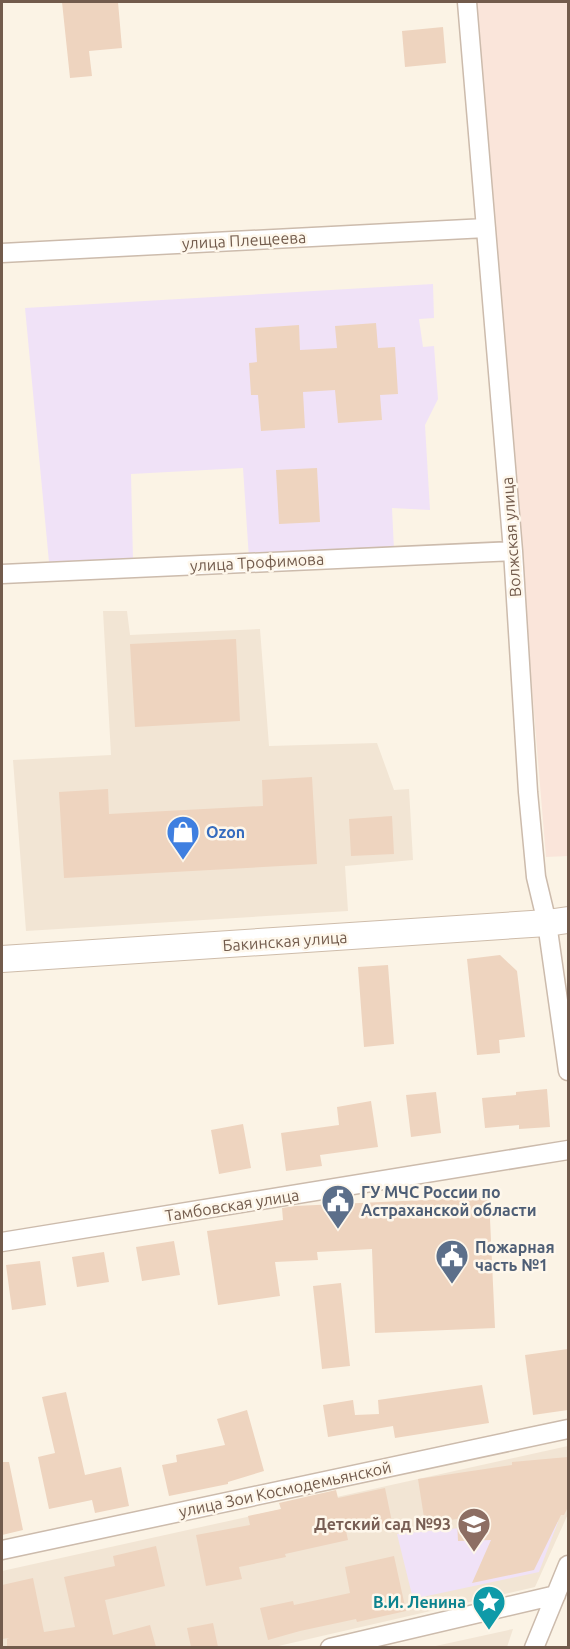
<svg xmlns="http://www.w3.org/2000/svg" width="570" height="1649" font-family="Ubuntu,sans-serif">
	<rect width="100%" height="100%" fill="#fbf3e5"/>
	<path fill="#f2e5d4" d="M 103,611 L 127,611 L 130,635 L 260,629 L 269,746 L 377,743 L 394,790 L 409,789 L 413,860 L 345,866 L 348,911 L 26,931 L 13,760 L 111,755 Z
		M 568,1446 L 568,1514 L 535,1587 L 274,1647 L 2,1647 L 2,1571 Z
		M 513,1629 L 507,1647 L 431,1647 Z"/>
	<path fill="#fae5da" d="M 475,2 L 568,2 L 568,856 L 546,857 Z"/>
	<path fill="#f0e2f7" d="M 433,284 L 434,318 L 419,319 L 423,347 L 434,346 L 438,399 L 425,425 L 430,510 L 392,508 L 394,550 L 249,559 L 243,468 L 131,474 L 133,560 L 49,562 L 25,308 Z
		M 558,1522 L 539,1572 L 413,1599 L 397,1534 L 503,1524 Z"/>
	<path fill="#eed4bf" d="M 62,2 L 118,2 L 122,48 L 89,51 L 92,76 L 70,78 Z
		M 443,27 L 446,63 L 405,67 L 402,31 Z
		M 376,323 L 378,348 L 395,347 L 398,394 L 380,395 L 382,420 L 338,423 L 335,390 L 303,392 L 305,428 L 261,431 L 258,395 L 251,395 L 249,363 L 257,362 L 255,328 L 299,325 L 300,350 L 337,348 L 335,326 Z
		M 317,468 L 320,522 L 279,524 L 276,470 Z
		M 236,639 L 240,721 L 135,727 L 130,644 Z
		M 312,777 L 317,864 L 64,878 L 59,792 L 108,789 L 109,814 L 263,806 L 262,780 Z
		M 392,816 L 394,854 L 351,856 L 349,819 Z
		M 500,955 L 517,971 L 525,1037 L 499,1040 L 500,1053 L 477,1055 L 467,959 Z
		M 388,965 L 394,1044 L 364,1047 L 358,967 Z
		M 547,1089 L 550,1127 L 519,1129 L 519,1125 L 485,1128 L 482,1098 L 516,1095 L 516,1092 Z
		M 436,1092 L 441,1133 L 411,1137 L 406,1095 Z
		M 371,1101 L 378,1147 L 320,1155 L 322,1166 L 286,1171 L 281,1133 L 339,1125 L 337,1107 Z
		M 243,1124 L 251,1168 L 219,1174 L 211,1130 Z
		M 489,1197 L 495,1328 L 375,1333 L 372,1249 L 317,1252 L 318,1260 L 275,1262 L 280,1296 L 218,1305 L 207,1231 L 283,1220 L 282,1208 L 295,1206 Z
		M 174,1241 L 180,1275 L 142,1281 L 136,1247 Z
		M 104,1252 L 109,1282 L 77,1287 L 72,1257 Z
		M 40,1261 L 46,1305 L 12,1310 L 6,1265 Z
		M 341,1283 L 350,1366 L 322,1369 L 313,1286 Z
		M 568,1349 L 568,1410 L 533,1415 L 525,1355 Z
		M 482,1385 L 489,1423 L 395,1438 L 393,1426 L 328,1437 L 323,1405 L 353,1400 L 355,1415 L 379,1414 L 378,1400 Z
		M 66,1392 L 85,1475 L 121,1467 L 129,1506 L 95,1513 L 92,1500 L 49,1509 L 38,1457 L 55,1453 L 42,1397 Z
		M 247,1410 L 264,1471 L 228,1482 L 228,1484 L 169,1496 L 162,1465 L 177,1462 L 176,1455 L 225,1445 L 217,1419 Z
		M 568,1457 L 568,1507 L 564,1515 L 561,1515 L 534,1570 L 472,1583 L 491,1540 L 458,1541 L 457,1519 L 425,1524 L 418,1479 L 512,1465 L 512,1462 Z
		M 2,1462 L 9,1462 L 23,1530 L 2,1535 Z
		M 385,1488 L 392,1522 L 346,1531 L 348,1540 L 285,1554 L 286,1557 L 239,1567 L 242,1579 L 206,1586 L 196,1535 L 250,1525 L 248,1516 L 281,1509 L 279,1503 L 336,1490 L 338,1498 Z
		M 156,1546 L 165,1586 L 105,1600 L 113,1635 L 150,1625 L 156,1647 L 7,1647 L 7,1639 L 9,1638 L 2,1639 L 2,1585 L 33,1578 L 44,1632 L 75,1627 L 64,1577 L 115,1566 L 113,1556 Z
		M 394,1556 L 406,1611 L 357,1622 L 356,1619 L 300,1631 L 268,1640 L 260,1608 L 293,1601 L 294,1605 L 350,1593 L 345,1567 Z
		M 213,1623 L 218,1647 L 191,1647 L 187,1628 Z"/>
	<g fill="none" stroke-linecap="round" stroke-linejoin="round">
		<g stroke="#ccbbac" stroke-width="21">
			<path id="minor" d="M 467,2 L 513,551 L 528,792 L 536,877 L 547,923 L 568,1071
				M 2,253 L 486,228
				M 2,574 L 513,551
				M 2,1242 L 568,1150
				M 2,1550 L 568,1429
				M 330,1648 L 556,1595
				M 534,1648 L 568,1565"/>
		</g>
		<g stroke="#cebcaa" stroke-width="28">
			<path id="secondary" d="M 2,959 L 547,923 L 568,920"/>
		</g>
		<use href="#minor" stroke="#fff" stroke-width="18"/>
		<use href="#secondary" stroke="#fff" stroke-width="26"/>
	</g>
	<defs>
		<g id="shop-pin" transform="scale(1.725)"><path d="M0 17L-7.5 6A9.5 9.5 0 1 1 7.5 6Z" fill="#3f7fe0" stroke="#fef7eb"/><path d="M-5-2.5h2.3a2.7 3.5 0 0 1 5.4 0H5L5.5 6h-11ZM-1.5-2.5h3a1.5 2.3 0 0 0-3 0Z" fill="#fff"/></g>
		<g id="civic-pin" transform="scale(1.725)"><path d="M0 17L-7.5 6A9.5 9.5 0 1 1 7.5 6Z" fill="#5c6f8a" stroke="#fef7eb"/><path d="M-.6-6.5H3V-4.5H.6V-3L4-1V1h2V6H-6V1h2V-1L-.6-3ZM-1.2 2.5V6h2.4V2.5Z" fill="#fff"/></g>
		<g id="school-pin" transform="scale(1.725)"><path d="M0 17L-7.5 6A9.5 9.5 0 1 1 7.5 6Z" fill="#8d6e63" stroke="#fef7eb"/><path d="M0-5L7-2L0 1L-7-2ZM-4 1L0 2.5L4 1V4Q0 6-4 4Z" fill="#fff"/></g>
		<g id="sight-pin" transform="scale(1.725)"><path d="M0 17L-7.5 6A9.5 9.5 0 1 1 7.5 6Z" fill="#0f9aa8" stroke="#fef7eb"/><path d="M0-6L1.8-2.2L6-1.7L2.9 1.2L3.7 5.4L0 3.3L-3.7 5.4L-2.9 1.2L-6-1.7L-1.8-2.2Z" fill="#fff"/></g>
	</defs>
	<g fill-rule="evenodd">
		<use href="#shop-pin" x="183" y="832"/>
		<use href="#civic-pin" x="338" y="1201"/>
		<use href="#civic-pin" x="452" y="1256"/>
		<use href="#school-pin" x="474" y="1524"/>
		<use href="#sight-pin" x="489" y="1602"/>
	</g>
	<g text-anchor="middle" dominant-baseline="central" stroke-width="5" stroke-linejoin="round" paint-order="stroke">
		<g font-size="16" fill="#725b4c" stroke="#fef7eb">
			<text transform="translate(244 240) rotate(-3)">улица Плещеева</text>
			<text transform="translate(511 537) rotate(-94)">Волжская улица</text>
			<text transform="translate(257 562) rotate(-3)">улица Трофимова</text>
			<text transform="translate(285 941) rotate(-4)">Бакинская улица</text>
			<text transform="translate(232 1205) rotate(-9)">Тамбовская улица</text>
			<text transform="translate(285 1489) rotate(-12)">улица Зои Космодемьянской</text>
		</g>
		<g font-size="16" font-weight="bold" fill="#366cbe" stroke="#fef7eb" text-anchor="start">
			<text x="206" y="832">Ozon</text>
		</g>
		<g font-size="16" font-weight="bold" fill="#4e5e75" stroke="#fef7eb" text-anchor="start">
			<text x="361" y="1192">ГУ МЧС России по<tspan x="361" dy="18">Астраханской области</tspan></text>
			<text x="475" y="1247">Пожарная<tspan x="475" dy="18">часть №1</tspan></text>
		</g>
		<g font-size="16" font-weight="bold" fill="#785e54" stroke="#fef7eb" text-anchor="end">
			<text x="451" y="1524">Детский сад №93</text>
		</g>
		<g font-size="16" font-weight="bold" fill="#0d838f" stroke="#fef7eb" text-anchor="end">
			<text x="466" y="1602">В.И. Ленина</text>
		</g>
	</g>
	<rect width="570" height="1649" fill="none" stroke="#725b4c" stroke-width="6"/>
</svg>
